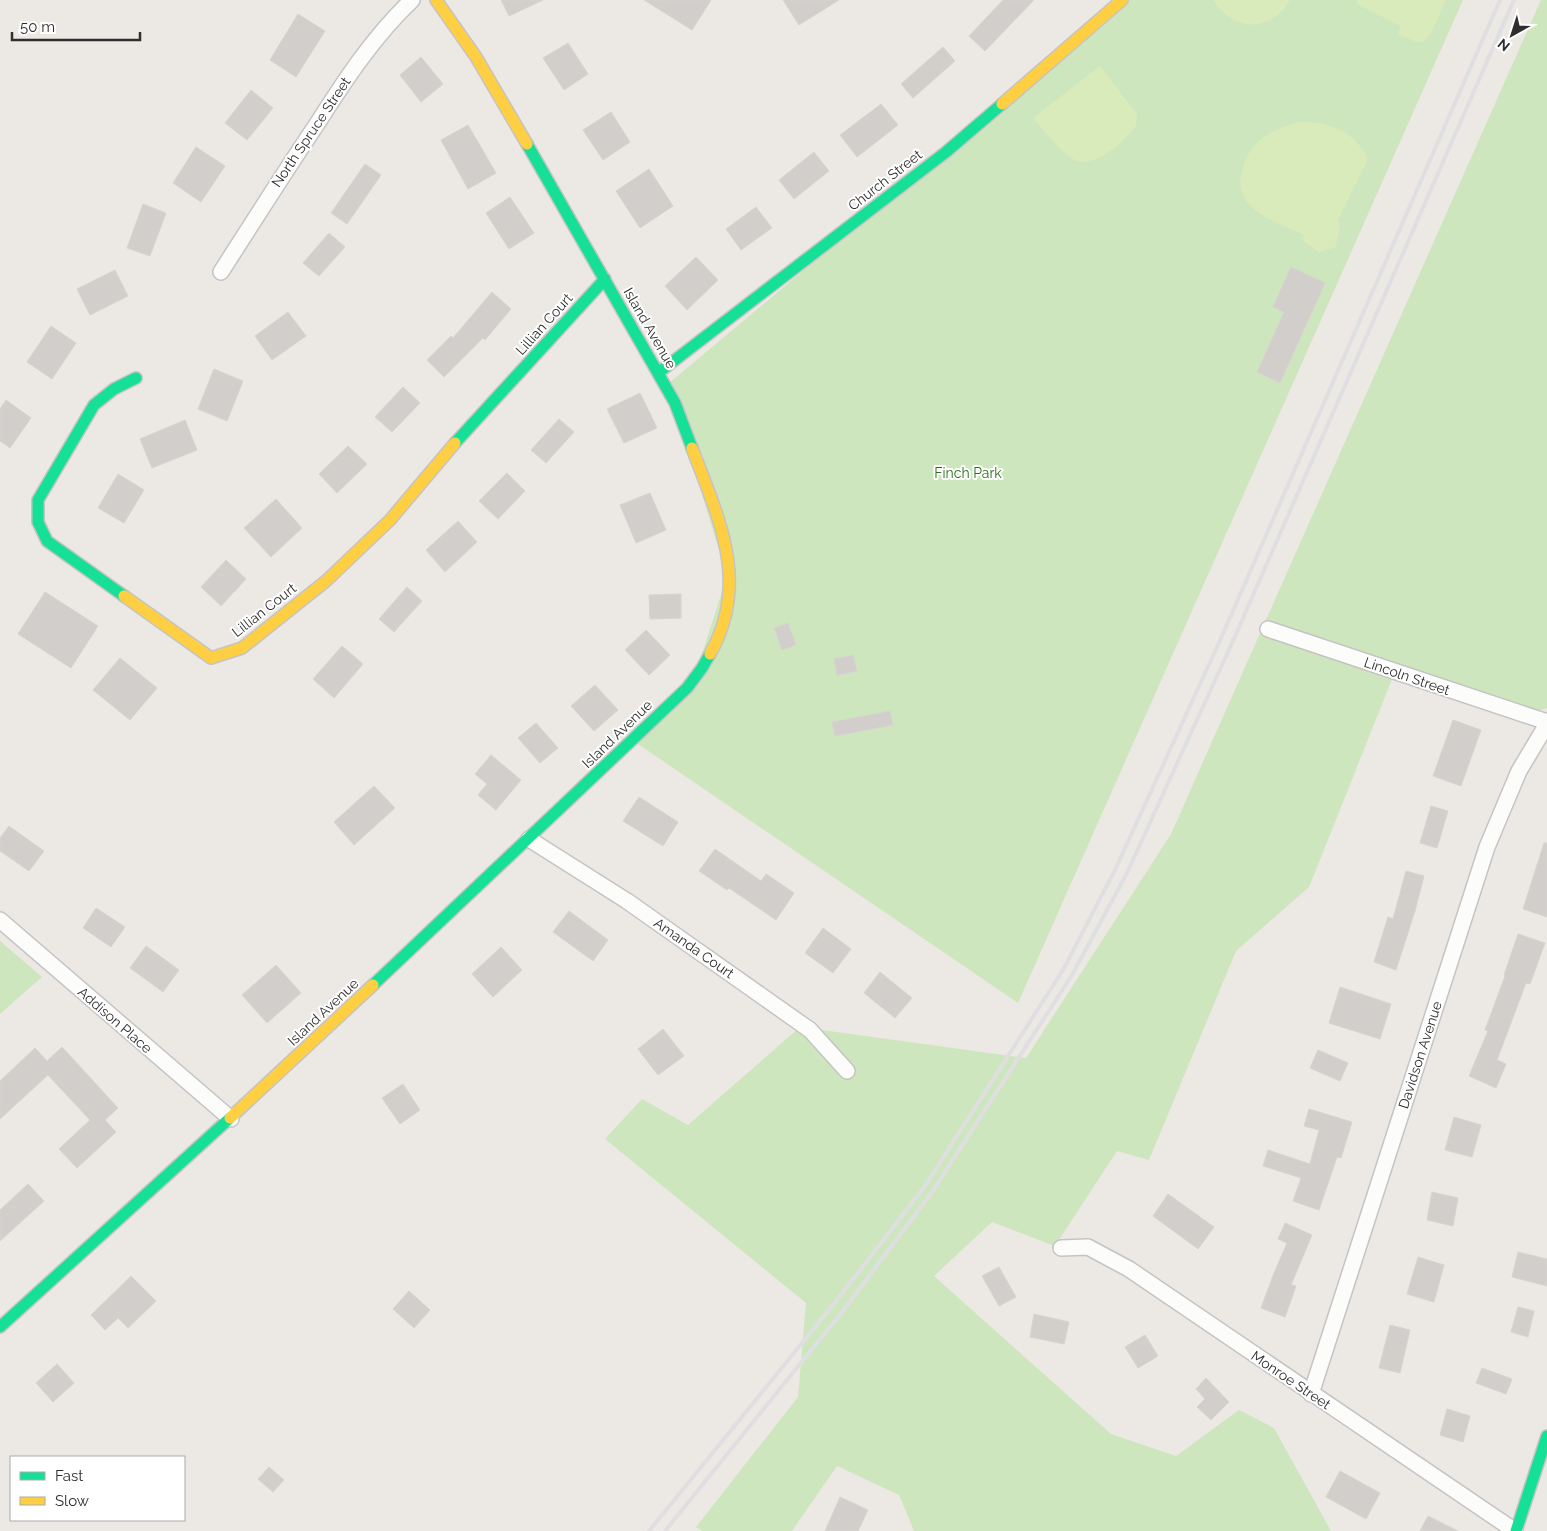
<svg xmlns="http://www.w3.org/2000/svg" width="1547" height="1531" font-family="Raleway,sans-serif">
	<rect width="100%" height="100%" fill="#ece8e4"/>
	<path fill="#cee6be" d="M 1126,0 L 1463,0 L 1018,1003 L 638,744 L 692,685 L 727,576 L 668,384 Z
		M 1541,0 L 1547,0 L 1547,708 L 1521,718 L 1393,677 L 1309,887 L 1236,951 L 1149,1160 L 1117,1151 L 1055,1246 L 992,1222 L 934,1276 L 1111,1434 L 1176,1456 L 1239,1410 L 1274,1428 L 1331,1531 L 914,1531 L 899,1495 L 837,1466 L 792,1531 L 702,1531 L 696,1527 L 798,1397 L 806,1303 L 605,1139 L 642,1099 L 688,1125 L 800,1027 L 1026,1058 L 1171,834 Z
		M 0,941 L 42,977 L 0,1014 Z"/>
	<path fill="#d9eabb" d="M 1213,0 L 1290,0 C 1270,33 1234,32 1213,0 Z
		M 1357,0 L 1446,0 L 1432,31 L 1425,41 L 1416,42 L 1398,34 L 1401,26 L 1357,4 Z
		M 1100,66 L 1137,114 L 1136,126 C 1124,142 1092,172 1071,158 C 1061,151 1041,128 1033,118 Z
		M 1298,122 C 1329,121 1354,130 1368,159 L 1338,220 L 1340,225 L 1336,247 L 1319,252 L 1303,241 L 1304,235 C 1288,227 1259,217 1248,203 C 1233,185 1243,154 1260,140 C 1271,131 1284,126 1298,122 Z"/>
	<path fill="#d1cecb" stroke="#d7d4d0" d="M 501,0 L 543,0 L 509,16 Z
		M 644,0 L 711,0 L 692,30 Z
		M 783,0 L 839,0 L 799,25 Z
		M 1003,0 L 1034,0 L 985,51 L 969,36 Z
		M 298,14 L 325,31 L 296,77 L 270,60 Z
		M 568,43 L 588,74 L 564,90 L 543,58 Z
		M 943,47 L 955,61 L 913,98 L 901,84 Z
		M 421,57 L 443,84 L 421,102 L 400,75 Z
		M 251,90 L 273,108 L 247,140 L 225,123 Z
		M 881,104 L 898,125 L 857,157 L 840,135 Z
		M 611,112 L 630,142 L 603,160 L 583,130 Z
		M 468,125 L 496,173 L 468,189 L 441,140 Z
		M 196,147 L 225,166 L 201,202 L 173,183 Z
		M 814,152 L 829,171 L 794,199 L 779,180 Z
		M 365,164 L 381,175 L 347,224 L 331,213 Z
		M 649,169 L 673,206 L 640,228 L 616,191 Z
		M 510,197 L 534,233 L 509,249 L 486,213 Z
		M 143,204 L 166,213 L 150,256 L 127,248 Z
		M 756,207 L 772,228 L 741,250 L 726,229 Z
		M 329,233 L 345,247 L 319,276 L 303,263 Z
		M 696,257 L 718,280 L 687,310 L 665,286 Z
		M 1291,267 L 1325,283 L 1280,383 L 1257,372 L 1284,312 L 1273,307 Z
		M 115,270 L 128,296 L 90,315 L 77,289 Z
		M 492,292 L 511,309 L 485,340 L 483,338 L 444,377 L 427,360 L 451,336 L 453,338 Z
		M 288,312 L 306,336 L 272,360 L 255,336 Z
		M 51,326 L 76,343 L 52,379 L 27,362 Z
		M 214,369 L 243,381 L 227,421 L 198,409 Z
		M 403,387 L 420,403 L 392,432 L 375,417 Z
		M 640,393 L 657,428 L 624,443 L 607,409 Z
		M 6,400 L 31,418 L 10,448 L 0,441 L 0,409 Z
		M 559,419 L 574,432 L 546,463 L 531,450 Z
		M 185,420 L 197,450 L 152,468 L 140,439 Z
		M 348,446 L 367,464 L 337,493 L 319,474 Z
		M 507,473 L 525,491 L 498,519 L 479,501 Z
		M 118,474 L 144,490 L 124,523 L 98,508 Z
		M 650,493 L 666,530 L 636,543 L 620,505 Z
		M 276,499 L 302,528 L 271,557 L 244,528 Z
		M 458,521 L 477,542 L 445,572 L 426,550 Z
		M 226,560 L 246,579 L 221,606 L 201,587 Z
		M 407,587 L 422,601 L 394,632 L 379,619 Z
		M 45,592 L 98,626 L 71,668 L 18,634 Z
		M 681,594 L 681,618 L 650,619 L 649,595 Z
		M 788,623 L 796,645 L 782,650 L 774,628 Z
		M 646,630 L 670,655 L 649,675 L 625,650 Z
		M 342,646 L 363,664 L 334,698 L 313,679 Z
		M 853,655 L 857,671 L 837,675 L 834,659 Z
		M 120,658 L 157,688 L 130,720 L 93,690 Z
		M 595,685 L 618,710 L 594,731 L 571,706 Z
		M 890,711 L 893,725 L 835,736 L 832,722 Z
		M 1453,720 L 1481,730 L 1461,786 L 1433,776 Z
		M 536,723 L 558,748 L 540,763 L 518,738 Z
		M 491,755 L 521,780 L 496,810 L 478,795 L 487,784 L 475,774 Z
		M 374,786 L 395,808 L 354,845 L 334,822 Z
		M 639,797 L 678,822 L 663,846 L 623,821 Z
		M 1431,806 L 1448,811 L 1437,848 L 1420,843 Z
		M 9,826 L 44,851 L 29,871 L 0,851 L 0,838 Z
		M 1544,843 L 1547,843 L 1547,917 L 1523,909 Z
		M 715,849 L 761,881 L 766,874 L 794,893 L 776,920 L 729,888 L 727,890 L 699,871 Z
		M 1406,871 L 1424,876 L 1415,911 L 1396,970 L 1374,962 L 1388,917 L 1393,919 Z
		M 96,908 L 125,927 L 111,947 L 83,928 Z
		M 569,911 L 608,940 L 593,961 L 553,932 Z
		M 823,928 L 851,949 L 833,973 L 805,953 Z
		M 1518,934 L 1545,943 L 1530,984 L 1526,983 L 1497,1060 L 1506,1064 L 1496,1088 L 1469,1076 L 1488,1031 L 1485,1030 L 1505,976 L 1504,975 Z
		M 146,946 L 179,970 L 163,992 L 130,968 Z
		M 501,947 L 522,970 L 493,997 L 472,974 Z
		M 276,965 L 301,993 L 267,1023 L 242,995 Z
		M 880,972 L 912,998 L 895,1018 L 864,993 Z
		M 1340,987 L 1391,1004 L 1380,1039 L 1329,1023 Z
		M 663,1029 L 684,1056 L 658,1075 L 638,1049 Z
		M 62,1047 L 118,1108 L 105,1120 L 116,1132 L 77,1168 L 59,1149 L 90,1120 L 48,1075 L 0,1119 L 0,1081 L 35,1048 L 47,1061 Z
		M 1318,1050 L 1348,1063 L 1340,1081 L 1310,1068 Z
		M 403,1084 L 420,1110 L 400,1124 L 382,1098 Z
		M 1309,1109 L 1352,1122 L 1341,1158 L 1337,1157 L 1319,1210 L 1293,1201 L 1301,1178 L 1263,1166 L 1268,1150 L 1310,1164 L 1319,1130 L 1304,1126 Z
		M 1454,1117 L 1481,1125 L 1472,1157 L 1445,1150 Z
		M 28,1184 L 44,1201 L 0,1241 L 0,1210 Z
		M 1432,1192 L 1458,1198 L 1453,1226 L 1427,1220 Z
		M 1168,1194 L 1214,1227 L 1198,1249 L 1153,1216 Z
		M 1285,1223 L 1312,1235 L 1291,1285 L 1296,1286 L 1285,1317 L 1261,1308 L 1274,1273 L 1287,1243 L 1278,1239 Z
		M 1518,1252 L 1547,1259 L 1547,1286 L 1512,1277 Z
		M 1418,1257 L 1444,1265 L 1434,1302 L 1407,1294 Z
		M 999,1267 L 1016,1297 L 999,1306 L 982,1276 Z
		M 131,1276 L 156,1301 L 128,1328 L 118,1318 L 105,1330 L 91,1315 Z
		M 409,1291 L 430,1310 L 414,1328 L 393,1309 Z
		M 1518,1307 L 1534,1311 L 1528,1337 L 1511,1332 Z
		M 1034,1314 L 1069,1322 L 1064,1344 L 1030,1337 Z
		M 1390,1325 L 1410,1330 L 1400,1373 L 1379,1368 Z
		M 1145,1335 L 1158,1356 L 1138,1368 L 1125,1347 Z
		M 57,1364 L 74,1383 L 53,1402 L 36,1383 Z
		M 1482,1368 L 1512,1379 L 1506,1394 L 1476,1383 Z
		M 1206,1378 L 1229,1402 L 1211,1420 L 1197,1407 L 1205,1399 L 1196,1389 Z
		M 1447,1409 L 1470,1416 L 1463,1442 L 1440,1435 Z
		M 269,1467 L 284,1480 L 273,1492 L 258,1479 Z
		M 1340,1471 L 1380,1493 L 1366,1519 L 1326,1497 Z
		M 840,1497 L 868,1510 L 858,1531 L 825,1531 Z
		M 1428,1516 L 1458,1531 L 1420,1531 Z"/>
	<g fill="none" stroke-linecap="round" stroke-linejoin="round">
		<g stroke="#c5c4c5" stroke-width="18">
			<path id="street" d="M 221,272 C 253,222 284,173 317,124 C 345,80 374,36 412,0
				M 1268,629 L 1547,722
				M 529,839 L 627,901 L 810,1030 L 847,1071
				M 0,920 L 231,1119
				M 1061,1248 L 1088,1247 L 1129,1269 L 1515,1531
				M 1311,1394 L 1487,847 L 1519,771 L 1547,724"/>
		</g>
		<g stroke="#c5c4c5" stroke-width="14">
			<path id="fast" d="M 527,144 L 675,403 L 692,448
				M 658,373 L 946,152 L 1002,104
				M 455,443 L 605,279
				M 124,596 L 47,541 L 38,522 L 38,500 L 94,405 L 114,389 L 136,378
				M 373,985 L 687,688 L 702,668 L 710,654
				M 0,1327 L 230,1118
				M 1516,1531 L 1547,1436"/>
		</g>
		<g stroke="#c5c4c5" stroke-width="14">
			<path id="slow" d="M 436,0 L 476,57 L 527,144
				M 1002,104 L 1122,0
				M 692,448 C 718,517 751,582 710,654
				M 124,596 L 211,658 L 242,648 L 326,581 L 390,520 L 455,443
				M 230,1118 L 373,985"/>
		</g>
		<use href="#street" stroke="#fcfcfb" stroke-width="15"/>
		<use href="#fast" stroke="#16e098" stroke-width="11"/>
		<use href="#slow" stroke="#ffcf43" stroke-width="11"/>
		<path stroke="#dfdfe1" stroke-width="4" d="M 649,1531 L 833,1305 L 925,1186 L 1063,970 L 1115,870 L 1222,636 L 1500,0
			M 665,1531 L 842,1312 L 932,1192 L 1072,975 L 1127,873 L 1233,641 L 1514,0"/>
	</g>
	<g text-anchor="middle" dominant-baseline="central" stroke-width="4" stroke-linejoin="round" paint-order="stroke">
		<g font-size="14" fill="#2e2e2e" stroke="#fff">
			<text transform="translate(311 132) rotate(-56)">North Spruce Street</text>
			<text transform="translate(885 180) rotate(-38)">Church Street</text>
			<text transform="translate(544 324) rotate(-48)">Lillian Court</text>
			<text transform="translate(650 328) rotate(60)">Island Avenue</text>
			<text transform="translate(264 610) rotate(-38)">Lillian Court</text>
			<text transform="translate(1407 676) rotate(19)">Lincoln Street</text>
			<text transform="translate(617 734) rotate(-44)">Island Avenue</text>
			<text transform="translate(694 948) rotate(35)">Amanda Court</text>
			<text transform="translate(323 1012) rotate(-43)">Island Avenue</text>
			<text transform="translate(115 1020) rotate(41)">Addison Place</text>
			<text transform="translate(1420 1055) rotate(-72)">Davidson Avenue</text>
			<text transform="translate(1291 1380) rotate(34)">Monroe Street</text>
		</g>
		<g font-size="14" fill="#2c6e1b" stroke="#fff">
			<text x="968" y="473">Finch Park</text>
		</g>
	</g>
	<rect x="10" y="1456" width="175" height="65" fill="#ffffff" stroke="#ababab"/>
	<rect x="20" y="1472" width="25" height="8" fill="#16e098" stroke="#ababab"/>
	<text x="55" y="1481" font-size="15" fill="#2e2e2e">Fast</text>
	<rect x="20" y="1497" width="25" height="8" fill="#ffcf43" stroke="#ababab"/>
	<text x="55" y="1506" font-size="15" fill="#2e2e2e">Slow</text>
	<g transform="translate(1512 35) rotate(219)" stroke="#ffffff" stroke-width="4" paint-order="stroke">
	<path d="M0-4L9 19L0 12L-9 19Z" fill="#2e2e2e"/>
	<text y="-8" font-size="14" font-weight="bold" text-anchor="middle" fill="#2e2e2e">N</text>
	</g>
	<path d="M12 32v8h128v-8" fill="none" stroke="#2e2e2e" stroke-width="2.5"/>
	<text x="20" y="32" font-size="15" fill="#2e2e2e" stroke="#ffffff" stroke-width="4" paint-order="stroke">50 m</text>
</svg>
